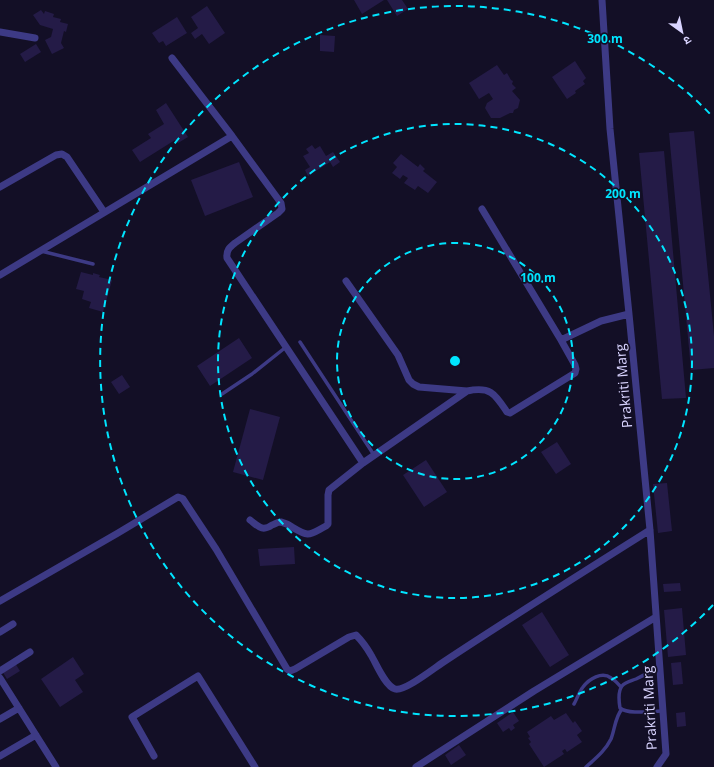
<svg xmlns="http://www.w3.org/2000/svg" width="714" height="767" font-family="'Open Sans','Noto Sans Devanagari',sans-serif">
	<rect width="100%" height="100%" fill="#130f26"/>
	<path fill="#241b47" d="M 354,0 L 384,0 L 362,14 Z
		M 387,0 L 402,0 L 408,9 L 397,16 Z
		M 207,6 L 225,33 L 209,44 L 202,34 L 195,39 L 191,33 L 198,28 L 191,17 Z
		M 41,10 L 44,14 L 45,11 L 54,14 L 53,17 L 61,19 L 60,22 L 68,24 L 66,32 L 64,31 L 61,43 L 64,48 L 52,54 L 45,40 L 51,37 L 53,29 L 40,25 L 33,15 Z
		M 177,17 L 187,33 L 166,46 L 163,41 L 159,43 L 152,33 Z
		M 320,35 L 335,36 L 334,52 L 320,51 Z
		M 36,44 L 41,52 L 25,62 L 20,54 Z
		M 575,61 L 586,78 L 583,81 L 585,84 L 575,91 L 576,93 L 567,99 L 552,77 Z
		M 497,65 L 504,75 L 507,73 L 511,80 L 513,81 L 512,84 L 516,88 L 512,91 L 520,100 L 518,108 L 514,110 L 513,113 L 510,113 L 500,118 L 491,118 L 485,108 L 487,103 L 493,99 L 489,93 L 479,99 L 469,83 Z
		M 166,103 L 188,137 L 178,143 L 175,140 L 140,162 L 132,150 L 151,138 L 148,134 L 164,124 L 156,110 Z
		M 694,131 L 714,336 L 714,368 L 691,370 L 669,133 Z
		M 312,145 L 315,149 L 320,146 L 326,156 L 333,152 L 340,162 L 333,167 L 330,162 L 308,176 L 305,170 L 310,167 L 303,156 L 309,153 L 306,149 Z
		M 664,151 L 686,398 L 662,399 L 639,153 Z
		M 401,154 L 418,167 L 420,164 L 425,169 L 423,171 L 437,182 L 428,193 L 418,186 L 415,190 L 404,183 L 408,178 L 403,175 L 400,179 L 392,173 L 397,167 L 393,163 Z
		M 239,162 L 253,197 L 205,216 L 191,180 Z
		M 81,272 L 93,275 L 93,273 L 100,275 L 99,277 L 112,280 L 103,312 L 89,308 L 91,302 L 82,299 L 84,291 L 76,289 Z
		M 239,338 L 252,358 L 210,386 L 197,366 Z
		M 122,375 L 130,387 L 119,394 L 111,382 Z
		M 250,409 L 280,417 L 263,480 L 233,472 Z
		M 557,442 L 571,464 L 556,474 L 541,452 Z
		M 426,460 L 447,492 L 424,507 L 403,475 Z
		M 667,483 L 672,531 L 658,533 L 653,484 Z
		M 294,547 L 295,564 L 260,566 L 258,549 Z
		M 680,583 L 681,591 L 664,592 L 663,584 Z
		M 682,608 L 686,655 L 668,657 L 664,610 Z
		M 542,612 L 569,655 L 550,667 L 522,625 Z
		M 73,657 L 84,674 L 75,680 L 83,692 L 60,707 L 41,679 Z
		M 681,662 L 683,684 L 673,685 L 671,663 Z
		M 15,663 L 20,671 L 7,679 L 2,671 Z
		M 513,712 L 519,721 L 513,725 L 515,728 L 511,731 L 509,728 L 503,732 L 497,723 Z
		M 685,712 L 686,726 L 677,727 L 676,713 Z
		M 566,713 L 573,723 L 575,721 L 582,731 L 577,735 L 582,742 L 567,752 L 565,749 L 562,751 L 564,754 L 544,767 L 529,744 L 531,742 L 528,738 L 530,737 L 527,732 L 551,716 L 554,720 Z
		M 459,745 L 466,755 L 451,765 L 445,755 Z"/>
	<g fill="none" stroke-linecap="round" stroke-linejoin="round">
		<path stroke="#3d3a85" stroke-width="3.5" d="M 41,251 L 93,264
			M 300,342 L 374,455
			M 222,394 L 252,374 L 286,347
			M 660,668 C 652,671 644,675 636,679 C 631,681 625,682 622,686 C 618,691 619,702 620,708 C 629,715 652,711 663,711
			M 574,704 C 577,699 579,692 583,687 C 589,679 602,671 611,678 C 615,680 618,684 621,687
			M 586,767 C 596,758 605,751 611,739 C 615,729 615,717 622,709"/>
		<path stroke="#3d3a85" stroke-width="7" d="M 602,0 L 610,129 L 629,314 L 650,530 L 666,754 L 657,767
			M 0,32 L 35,38
			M 172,58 L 232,136 L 281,203 L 282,209 L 278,213 L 235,243 C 230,247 226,250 227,258 L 363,463
			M 0,187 L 56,155 L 62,154 L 67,157 L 104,212
			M 0,275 L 232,136
			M 346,281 L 398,355 L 409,380 L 413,384 L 419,387 L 467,391
			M 561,340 L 601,321 L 629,314
			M 250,520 C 258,526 262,532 272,525 C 275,524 277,522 281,522 C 285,523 289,525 292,527 C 310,538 309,535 326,526 L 328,524 L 328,495 L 329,490 L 363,463 L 467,391 C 491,386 495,394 507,412 L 510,413 L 575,373 L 576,369 L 575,365 L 561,340 L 482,209
			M 0,601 L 118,533 L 178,497 L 181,498 L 183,499 L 216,549 L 287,669 L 290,671 L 295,669 L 349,637 L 356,635 C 362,641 367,648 371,655 C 376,663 385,686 395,689 C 404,692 433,669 442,663 C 510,618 580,574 650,530
			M 0,632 L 13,624
			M 0,671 L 30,652
			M 0,678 L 56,767
			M 0,719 L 19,708
			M 0,756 L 36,735
			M 154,756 L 132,717 L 198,676 L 255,767
			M 416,767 L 534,691 L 656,617"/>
	</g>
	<g fill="none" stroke="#00e5ff" stroke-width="2" stroke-dasharray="7 5">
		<circle cx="455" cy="361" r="118"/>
		<circle cx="455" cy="361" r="237"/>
		<path d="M713 605A355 355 0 1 1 713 117"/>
	</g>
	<g text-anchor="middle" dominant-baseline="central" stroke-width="3.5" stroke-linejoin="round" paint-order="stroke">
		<g font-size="14" fill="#d9d4ff" stroke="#130f26">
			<text transform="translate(623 386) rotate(-95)">Prakriti Marg</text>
			<text transform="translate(649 708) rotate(-93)">Prakriti Marg</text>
		</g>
	</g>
	<circle cx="455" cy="361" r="6" fill="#00e5ff" stroke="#130f26" stroke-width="2"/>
	<g font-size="12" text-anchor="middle" font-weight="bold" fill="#00e5ff" stroke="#130f26" stroke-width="3.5" stroke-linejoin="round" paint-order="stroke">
		<text x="605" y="43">300 m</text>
		<text x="623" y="198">200 m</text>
		<text x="538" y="282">100 m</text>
	</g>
	<g transform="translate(682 32) rotate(147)" stroke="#130f26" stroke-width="3" paint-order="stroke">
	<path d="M0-3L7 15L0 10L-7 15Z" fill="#d9d4ff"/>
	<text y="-6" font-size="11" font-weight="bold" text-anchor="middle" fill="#d9d4ff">उ</text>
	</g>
</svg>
